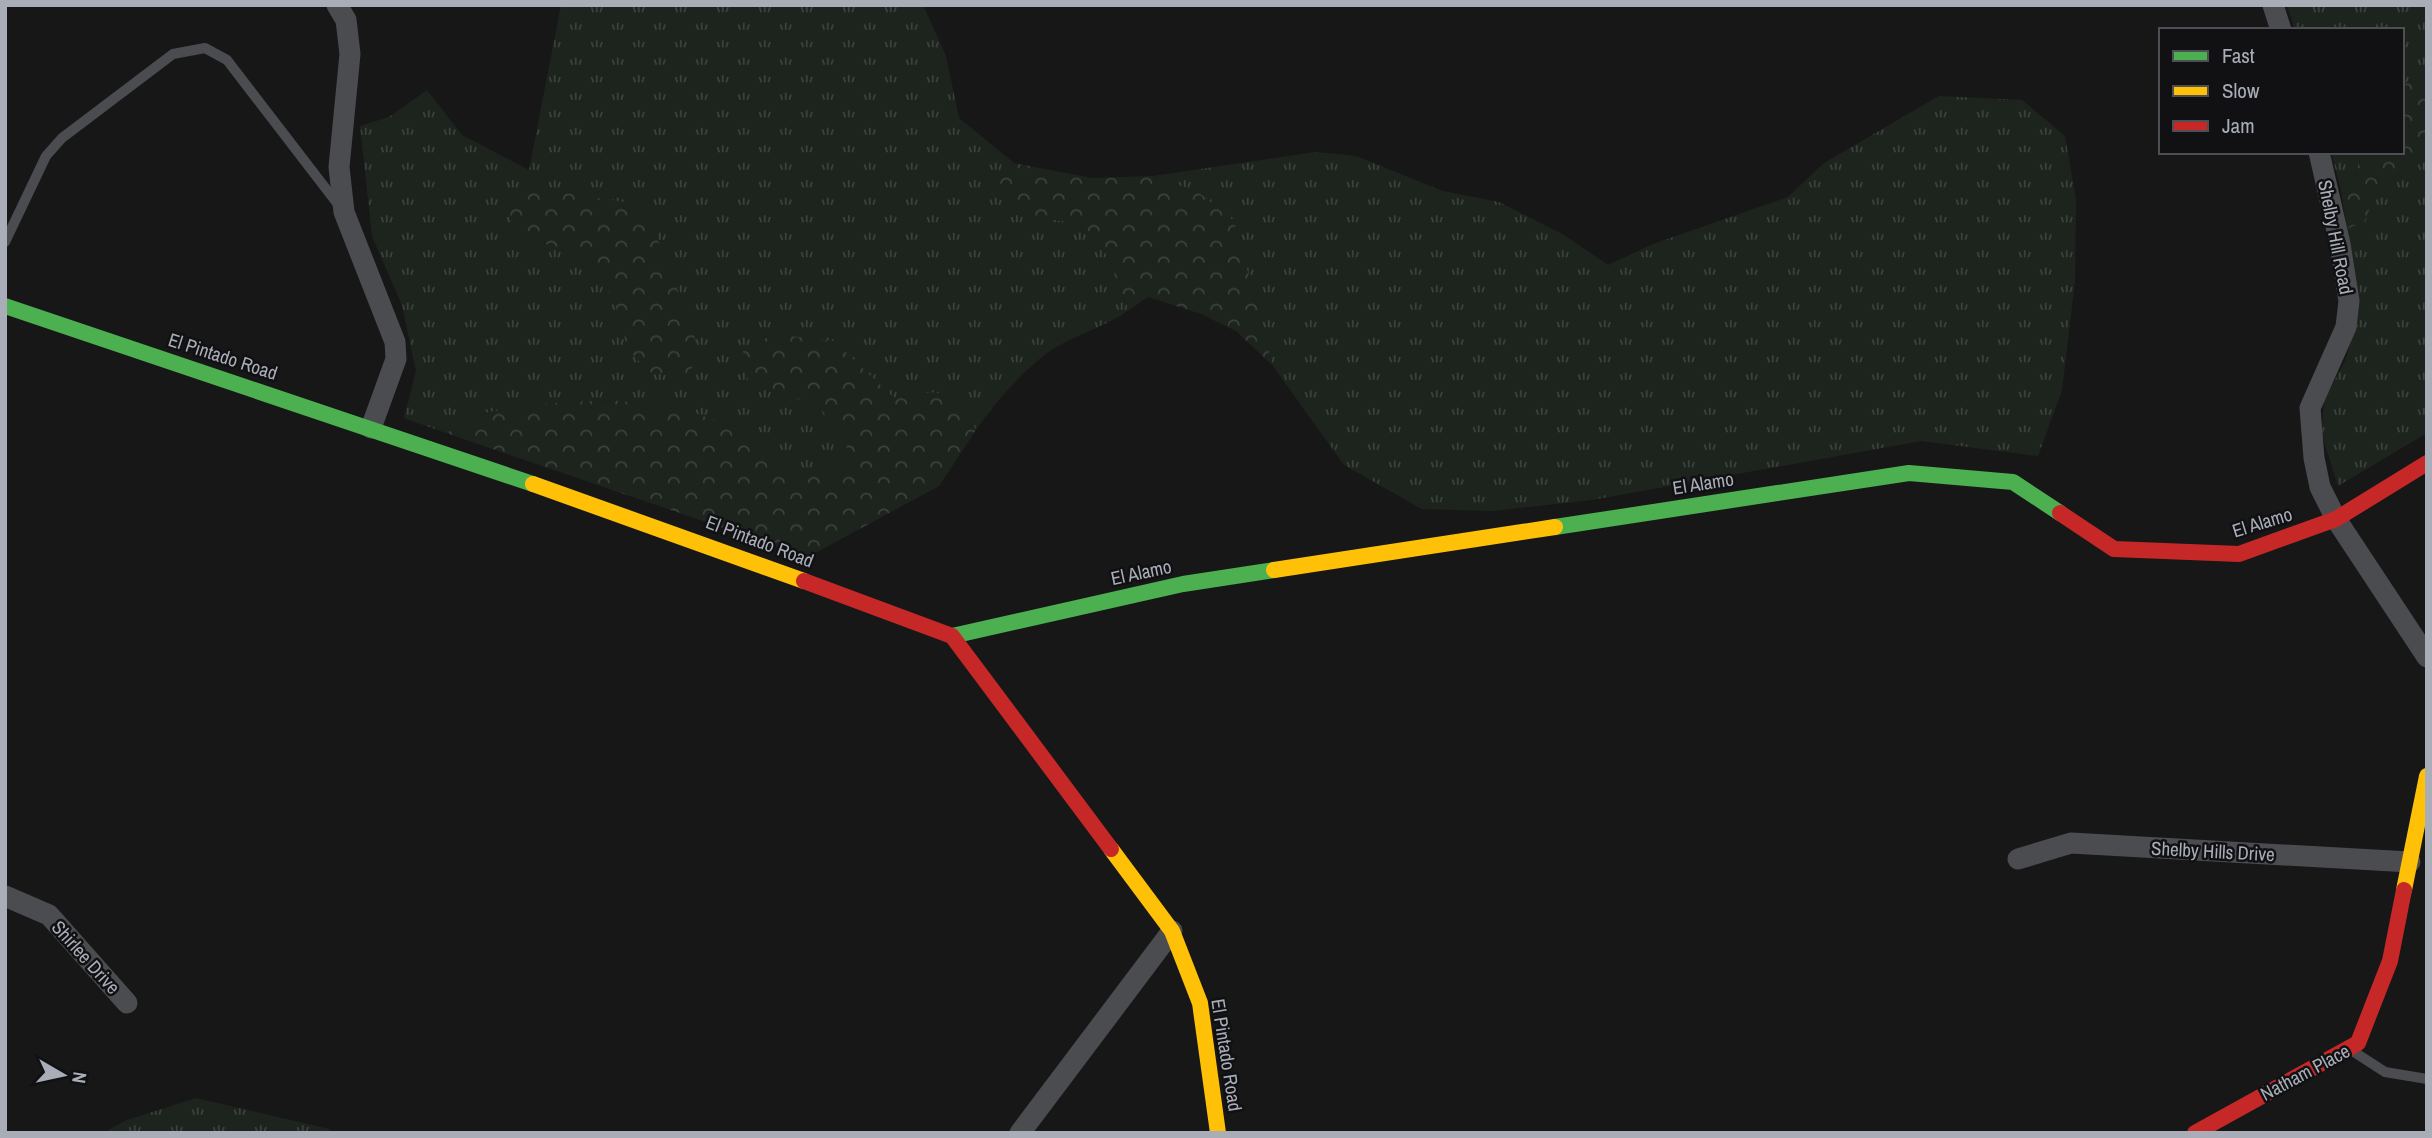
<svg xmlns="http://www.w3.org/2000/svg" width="2432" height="1138" font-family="'Archivo Narrow',sans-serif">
	<defs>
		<pattern id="grass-tufts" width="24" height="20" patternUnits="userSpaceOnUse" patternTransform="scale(1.75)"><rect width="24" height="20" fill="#1d241e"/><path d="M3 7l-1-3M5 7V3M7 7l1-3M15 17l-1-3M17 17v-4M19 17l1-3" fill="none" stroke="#3b413d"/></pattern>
		<pattern id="forest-crowns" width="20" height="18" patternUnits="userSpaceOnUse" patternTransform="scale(1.75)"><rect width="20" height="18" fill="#1d241e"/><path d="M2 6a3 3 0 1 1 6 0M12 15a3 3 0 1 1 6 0" fill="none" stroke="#3b413d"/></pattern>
	</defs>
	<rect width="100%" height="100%" fill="#171717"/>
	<path fill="url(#grass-tufts)" fill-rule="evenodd" d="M 561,5 L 923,5 L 946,56 L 959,118 L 1014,163 L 986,191 L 1028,216 L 1076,223 L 1106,254 L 1129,310 C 1104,328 1072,335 1047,353 C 1021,373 994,403 976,430 C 947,385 943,390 894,398 L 869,375 L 749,381 L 820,407 L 847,446 L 833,475 L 800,475 L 736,427 L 688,411 L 613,400 L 552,403 L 488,412 L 446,433 L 404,418 L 416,371 L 402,305 L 372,236 L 360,126 L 389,117 L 427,90 L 462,135 L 529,170 ZM 528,187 L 647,211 L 679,297 L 627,348 L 619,315 L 599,268 L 558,247 L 515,236 Z
		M 2287,5 L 2427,5 L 2427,79 L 2408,81 L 2402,88 L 2402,30 L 2295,30 Z
		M 1939,96 L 2022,100 L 2065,136 L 2076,199 L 2075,281 L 2062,390 L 2038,456 L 1921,441 L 1592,500 L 1493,511 L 1422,509 L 1344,465 L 1273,366 L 1234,221 L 1197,192 L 1153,176 L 1316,152 L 1356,156 L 1443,191 L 1499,202 L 1564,235 L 1608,265 L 1653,244 L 1788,197 L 1824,163 Z
		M 2331,152 L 2363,152 L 2352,182 L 2341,190 Z
		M 2427,152 L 2427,433 L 2338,486 L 2322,435 L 2324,400 L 2346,359 L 2359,311 L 2347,229 L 2364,222 L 2375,197 L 2399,175 L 2404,164 Z
		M 196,1098 L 329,1129 L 330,1133 L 103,1133 L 127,1120 Z"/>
	<path fill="url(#forest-crowns)" d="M 2427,79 L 2427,152 L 2404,164 L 2399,175 L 2375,197 L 2364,222 L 2347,229 L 2341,190 L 2352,182 L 2363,152 L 2402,152 L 2402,88 L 2408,81 Z
		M 1014,163 L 1092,178 L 1153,176 L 1198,192 L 1234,221 L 1273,366 L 1236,331 L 1201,314 L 1148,297 L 1129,310 L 1106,254 L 1076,223 L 1028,216 L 986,191 Z
		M 528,187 L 624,202 L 647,211 L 696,341 L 690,380 L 649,372 L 627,348 L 619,315 L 599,268 L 558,247 L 514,236 L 507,197 Z
		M 773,334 L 834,341 L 894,398 C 943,390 947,385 976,430 L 939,486 L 808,557 L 446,433 L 488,412 L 552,403 L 613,400 L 688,411 L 736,427 L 800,475 L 833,475 L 847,446 L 820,407 L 748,381 L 743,351 Z"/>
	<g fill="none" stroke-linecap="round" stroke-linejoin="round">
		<path stroke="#4b4c50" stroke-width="10" d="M 5,242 L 46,156 L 62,138 L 173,54 L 205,48 L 227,60 L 340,207
			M 2351,1050 L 2385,1072 L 2427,1079"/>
		<path stroke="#4b4c50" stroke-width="21" d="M 337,5 L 346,20 L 350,54 L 339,167 L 344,212 L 395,342 L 396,359 L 371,428
			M 2273,5 L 2281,30
			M 2319,152 L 2340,244 L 2349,301 L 2346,327 L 2310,408 L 2314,458 L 2320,487 L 2336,519 L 2427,657
			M 2018,859 L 2071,843 L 2410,862
			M 5,896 L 49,915 L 127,1003
			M 1020,1133 L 1172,931"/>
		<path stroke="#4caf50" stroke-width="16" d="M 5,306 L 533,484
			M 1555,527 L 1909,473 L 2013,482 L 2060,513
			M 952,636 L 1183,584 L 1274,570"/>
		<path stroke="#ffc107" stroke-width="16" d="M 533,484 L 804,581
			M 1274,570 L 1555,527
			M 1111,849 L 1172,931 L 1200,1003 L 1218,1133
			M 2404,890 L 2427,776"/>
		<path stroke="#c62828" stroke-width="16" d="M 2060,513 L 2114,549 L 2239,554 L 2336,519 L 2427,463
			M 804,581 L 952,636 L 1111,849
			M 2195,1133 L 2358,1043 L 2390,961 L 2404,890"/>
	</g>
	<g text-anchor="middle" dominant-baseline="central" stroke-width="5" stroke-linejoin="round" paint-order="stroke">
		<g font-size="19" fill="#a8adb8" stroke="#111113">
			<text transform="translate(2336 237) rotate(79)">Shelby Hill Road</text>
			<text transform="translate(223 356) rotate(18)">El Pintado Road</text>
			<text transform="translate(1703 483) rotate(-9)">El Alamo</text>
			<text transform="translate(2262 522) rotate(-17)">El Alamo</text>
			<text transform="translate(760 541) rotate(21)">El Pintado Road</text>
			<text transform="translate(1141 572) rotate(-12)">El Alamo</text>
			<text transform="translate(2213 851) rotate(3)">Shelby Hills Drive</text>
			<text transform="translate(86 957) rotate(48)">Shirlee Drive</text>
			<text transform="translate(1227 1055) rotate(81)">El Pintado Road</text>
			<text transform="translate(2305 1072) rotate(-28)">Natham Place</text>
		</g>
	</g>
	<rect width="2432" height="1138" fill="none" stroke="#a8adb8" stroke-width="14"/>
	<rect x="2159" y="28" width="245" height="126" fill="#111113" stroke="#4d4f55" stroke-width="2"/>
	<rect x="2173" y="51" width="35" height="10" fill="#4caf50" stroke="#4d4f55" stroke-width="2"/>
	<text x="2222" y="63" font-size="21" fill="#a8adb8">Fast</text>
	<rect x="2173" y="86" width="35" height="10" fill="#ffc107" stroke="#4d4f55" stroke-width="2"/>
	<text x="2222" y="98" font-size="21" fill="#a8adb8">Slow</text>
	<rect x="2173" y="121" width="35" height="10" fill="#c62828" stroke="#4d4f55" stroke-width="2"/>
	<text x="2222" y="133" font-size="21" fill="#a8adb8">Jam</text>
	<g transform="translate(63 1075) rotate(99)" stroke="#111113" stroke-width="5" paint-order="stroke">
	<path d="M0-5L12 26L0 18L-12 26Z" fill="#a8adb8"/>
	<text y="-10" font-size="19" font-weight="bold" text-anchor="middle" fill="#a8adb8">N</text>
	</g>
</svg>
